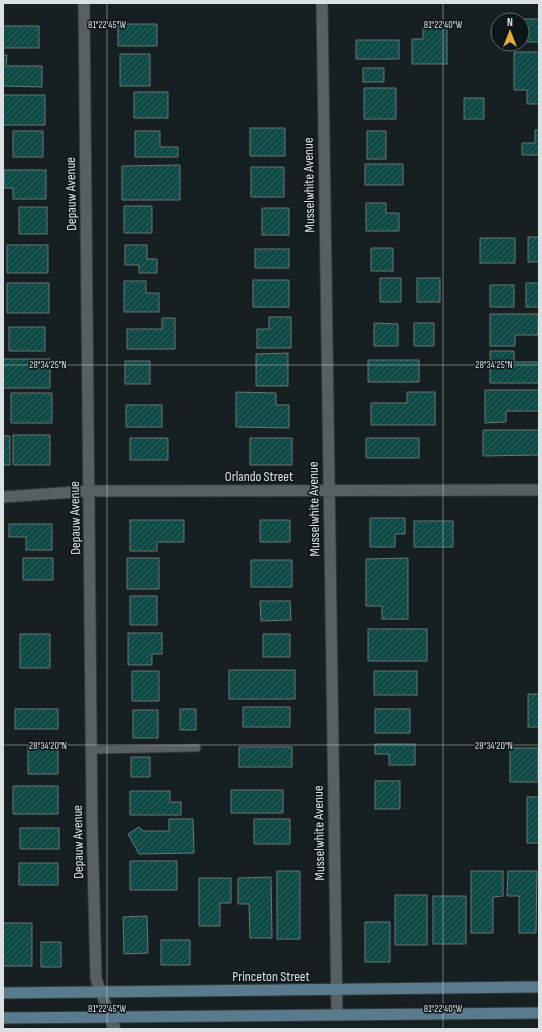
<svg xmlns="http://www.w3.org/2000/svg" width="542" height="1032" font-family="'Sofia Sans Condensed',sans-serif">
	<defs>
		<pattern id="building-hatch" width="6" height="6" patternUnits="userSpaceOnUse"><rect width="6" height="6" fill="#0d4945"/><path d="M-1 1l2-2M0 6l6-6M5 7l2-2" fill="none" stroke="#306360"/></pattern>
	</defs>
	<rect width="100%" height="100%" fill="#161f21"/>
	<path fill="url(#building-hatch)" stroke="#6b7675" d="M 517,19 L 539,19 L 539,42 L 522,42 L 522,20 Z
		M 118,24 L 157,24 L 157,46 L 118,46 Z
		M 3,26 L 39,26 L 39,48 L 3,48 Z
		M 423,26 L 447,26 L 447,64 L 412,64 L 412,39 L 423,39 Z
		M 356,40 L 399,40 L 399,59 L 356,59 Z
		M 514,52 L 539,52 L 539,104 L 527,104 L 527,90 L 514,90 Z
		M 120,54 L 150,54 L 150,86 L 120,86 Z
		M 3,55 L 7,55 L 6,66 L 42,66 L 42,87 L 3,86 Z
		M 363,68 L 384,68 L 384,82 L 363,82 Z
		M 364,88 L 396,88 L 396,119 L 364,119 Z
		M 134,92 L 168,92 L 168,118 L 134,118 Z
		M 3,95 L 45,95 L 45,125 L 3,125 Z
		M 464,98 L 484,98 L 484,119 L 464,119 Z
		M 250,128 L 285,128 L 285,156 L 250,156 Z
		M 535,130 L 539,130 L 539,155 L 522,155 L 522,143 L 535,143 Z
		M 13,131 L 43,131 L 43,157 L 13,157 Z
		M 135,131 L 160,131 L 160,147 L 178,147 L 178,157 L 135,157 Z
		M 367,131 L 386,131 L 386,159 L 367,159 Z
		M 365,164 L 403,164 L 403,185 L 365,185 Z
		M 180,165 L 180,200 L 122,200 L 122,166 Z
		M 251,167 L 284,167 L 284,197 L 251,197 Z
		M 4,170 L 46,170 L 46,199 L 13,199 L 13,188 L 4,188 Z
		M 366,203 L 386,203 L 386,213 L 399,213 L 399,231 L 366,231 Z
		M 124,206 L 152,206 L 152,233 L 124,233 Z
		M 19,207 L 47,207 L 47,234 L 19,234 Z
		M 262,208 L 289,208 L 289,235 L 262,235 Z
		M 528,237 L 539,237 L 539,262 L 528,262 Z
		M 480,238 L 515,238 L 515,263 L 480,263 Z
		M 7,245 L 48,245 L 48,273 L 7,273 Z
		M 125,245 L 147,245 L 147,259 L 157,259 L 157,273 L 139,273 L 139,265 L 125,265 Z
		M 371,248 L 393,248 L 393,271 L 371,271 Z
		M 255,249 L 289,249 L 289,268 L 255,268 Z
		M 380,278 L 401,278 L 401,302 L 380,302 Z
		M 417,278 L 440,278 L 440,302 L 417,302 Z
		M 253,280 L 289,280 L 289,307 L 253,307 Z
		M 124,281 L 146,281 L 146,293 L 159,293 L 159,312 L 124,312 Z
		M 7,283 L 49,283 L 49,313 L 7,313 Z
		M 526,283 L 539,283 L 539,307 L 526,307 Z
		M 490,285 L 514,285 L 514,307 L 490,307 Z
		M 490,314 L 538,314 L 538,335 L 515,335 L 515,346 L 490,346 Z
		M 269,317 L 291,317 L 291,348 L 257,348 L 257,329 L 269,329 Z
		M 162,318 L 175,318 L 175,349 L 127,349 L 127,329 L 162,329 Z
		M 374,323 L 398,324 L 398,346 L 374,346 Z
		M 414,323 L 434,323 L 434,346 L 414,346 Z
		M 9,327 L 45,327 L 45,351 L 9,351 Z
		M 490,351 L 514,351 L 514,362 L 539,362 L 539,383 L 490,383 Z
		M 288,353 L 288,386 L 256,386 L 256,354 Z
		M 3,359 L 50,359 L 50,388 L 3,388 Z
		M 368,360 L 419,360 L 419,382 L 368,382 Z
		M 125,361 L 150,361 L 150,384 L 125,384 Z
		M 485,390 L 539,390 L 539,411 L 506,411 L 506,422 L 485,423 Z
		M 236,392 L 276,393 L 276,405 L 289,405 L 289,428 L 236,427 Z
		M 407,392 L 435,392 L 435,425 L 371,425 L 371,403 L 407,403 Z
		M 11,393 L 52,393 L 52,423 L 11,423 Z
		M 126,405 L 162,405 L 162,427 L 126,427 Z
		M 483,430 L 539,430 L 539,455 L 483,456 Z
		M 13,435 L 50,435 L 50,465 L 13,465 Z
		M 3,436 L 10,436 L 10,465 L 3,465 Z
		M 130,438 L 168,438 L 168,460 L 130,460 Z
		M 250,438 L 292,438 L 292,465 L 250,465 Z
		M 366,438 L 419,438 L 419,458 L 366,458 Z
		M 370,518 L 405,518 L 405,534 L 395,534 L 395,547 L 370,547 Z
		M 130,520 L 184,520 L 184,542 L 157,542 L 157,551 L 130,551 Z
		M 260,520 L 290,520 L 290,542 L 260,542 Z
		M 414,521 L 453,521 L 453,547 L 414,547 Z
		M 9,524 L 52,524 L 52,550 L 26,550 L 26,537 L 9,537 Z
		M 23,558 L 53,558 L 53,580 L 23,580 Z
		M 127,558 L 159,558 L 159,589 L 127,589 Z
		M 408,558 L 408,619 L 382,619 L 382,606 L 366,606 L 366,559 Z
		M 251,560 L 292,560 L 292,587 L 251,587 Z
		M 130,596 L 157,596 L 157,625 L 130,625 Z
		M 260,601 L 290,601 L 291,620 L 261,621 Z
		M 368,629 L 427,629 L 427,661 L 368,661 Z
		M 128,633 L 162,633 L 162,654 L 152,654 L 152,665 L 128,665 Z
		M 20,634 L 50,634 L 50,668 L 20,668 Z
		M 263,634 L 290,634 L 290,657 L 263,657 Z
		M 229,670 L 295,670 L 295,699 L 229,699 Z
		M 132,671 L 159,671 L 159,701 L 132,701 Z
		M 374,671 L 417,671 L 417,695 L 374,695 Z
		M 528,694 L 539,694 L 539,727 L 528,727 Z
		M 243,707 L 290,707 L 290,727 L 243,727 Z
		M 15,709 L 58,709 L 58,729 L 15,729 Z
		M 180,709 L 196,709 L 196,730 L 180,730 Z
		M 375,709 L 410,709 L 410,733 L 375,733 Z
		M 133,710 L 158,710 L 158,738 L 133,738 Z
		M 375,744 L 415,744 L 415,765 L 389,765 L 389,754 L 375,754 Z
		M 28,746 L 58,746 L 58,774 L 28,774 Z
		M 239,747 L 292,747 L 292,767 L 239,767 Z
		M 510,748 L 538,748 L 538,782 L 510,782 Z
		M 131,757 L 150,757 L 150,777 L 131,777 Z
		M 375,781 L 400,781 L 400,809 L 375,809 Z
		M 13,786 L 58,786 L 58,814 L 13,814 Z
		M 231,790 L 283,790 L 283,813 L 231,813 Z
		M 130,791 L 170,791 L 170,802 L 181,802 L 181,815 L 130,815 Z
		M 527,797 L 539,797 L 539,843 L 527,843 Z
		M 169,819 L 193,819 L 194,853 L 139,854 L 128,834 L 139,827 L 143,831 L 169,831 Z
		M 254,819 L 290,819 L 290,844 L 254,844 Z
		M 20,828 L 59,828 L 59,849 L 20,849 Z
		M 130,861 L 177,861 L 177,890 L 130,890 Z
		M 19,863 L 58,863 L 58,885 L 19,885 Z
		M 277,871 L 300,871 L 300,939 L 277,939 Z
		M 471,871 L 503,871 L 503,896 L 493,897 L 493,933 L 471,933 Z
		M 508,871 L 537,871 L 536,933 L 519,933 L 519,896 L 507,896 Z
		M 271,877 L 272,938 L 250,938 L 249,904 L 238,904 L 238,878 Z
		M 199,878 L 231,878 L 231,903 L 220,903 L 220,926 L 199,926 Z
		M 395,895 L 427,895 L 427,945 L 395,945 Z
		M 433,896 L 466,896 L 466,944 L 433,944 Z
		M 147,916 L 148,953 L 124,954 L 123,917 Z
		M 365,922 L 390,922 L 390,962 L 365,962 Z
		M 3,923 L 32,923 L 32,966 L 3,966 Z
		M 161,940 L 190,940 L 190,965 L 161,965 Z
		M 41,942 L 61,942 L 61,967 L 41,967 Z"/>
	<g fill="none" stroke-linecap="round" stroke-linejoin="round">
		<g stroke="#33393b" stroke-width="9">
			<path id="service" d="M 92,750 L 197,748"/>
		</g>
		<g stroke="#33393b" stroke-width="13">
			<path id="minor" d="M 84,3 L 92,823 L 96,979 L 115,1029
				M 322,3 L 337,1015
				M 3,497 L 89,491 L 539,490"/>
		</g>
		<g stroke="#33393b" stroke-width="13">
			<path id="secondary" d="M 3,993 L 539,987
				M 3,1018 L 539,1013"/>
		</g>
		<use href="#service" stroke="#566063" stroke-width="7"/>
		<use href="#minor" stroke="#566063" stroke-width="11"/>
		<use href="#secondary" stroke="#5a7a8d" stroke-width="11"/>
	</g>
	<path fill="none" stroke="#dbe1e3" stroke-width="1" stroke-opacity="0.45" d="M 107,3 L 107,1029M 443,3 L 443,1029M 3,365 L 539,365M 3,745 L 539,745"/>
	<g text-anchor="middle" dominant-baseline="central" stroke-width="3" stroke-linejoin="round" paint-order="stroke">
		<g font-size="14" fill="#dbe1e3" stroke="#0d1618">
			<text transform="translate(309 185) rotate(-91)">Musselwhite Avenue</text>
			<text transform="translate(71 194) rotate(-91)">Depauw Avenue</text>
			<text x="259" y="476">Orlando Street</text>
			<text transform="translate(314 509) rotate(-91)">Musselwhite Avenue</text>
			<text transform="translate(75 518) rotate(-91)">Depauw Avenue</text>
			<text transform="translate(319 833) rotate(-91)">Musselwhite Avenue</text>
			<text transform="translate(78 842) rotate(-91)">Depauw Avenue</text>
			<text x="271" y="976">Princeton Street</text>
		</g>
	</g>
	<g font-size="10" text-anchor="middle" fill="#dbe1e3" stroke="#0d1618" stroke-width="3" stroke-linejoin="round" paint-order="stroke">
		<text x="107" y="28">81°22'45"W</text>
		<text x="443" y="28">81°22'40"W</text>
		<text x="48" y="368">28°34'25"N</text>
		<text x="494" y="368">28°34'25"N</text>
		<text x="48" y="749">28°34'20"N</text>
		<text x="494" y="749">28°34'20"N</text>
		<text x="107" y="1012">81°22'45"W</text>
		<text x="443" y="1012">81°22'40"W</text>
	</g>
	<rect width="542" height="1032" fill="none" stroke="#dbe1e3" stroke-width="8"/>
	<g transform="translate(510 32)"><circle r="19" fill="#0d1618" stroke="#5f6769"/>
	<path d="M0-3L7 15L0 10L-7 15Z" fill="#e6ac36"/>
	<text y="-6" font-size="11" font-weight="bold" text-anchor="middle" fill="#dbe1e3">N</text>
	</g>
</svg>
